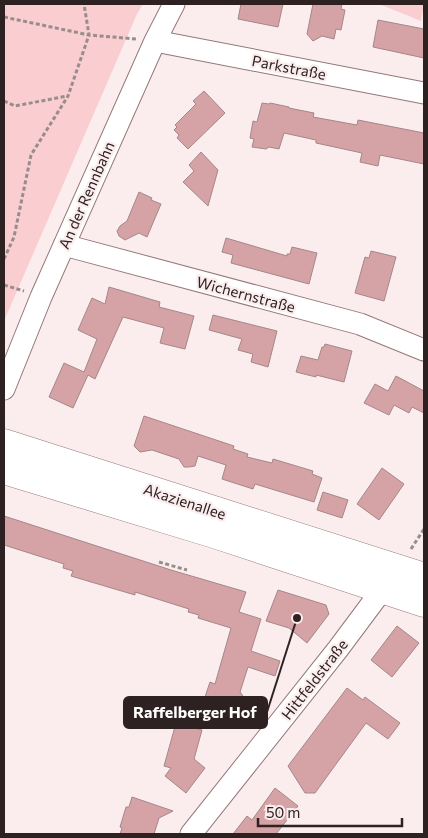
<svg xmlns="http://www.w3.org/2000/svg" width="428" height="838" font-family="Commissioner,sans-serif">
	<rect width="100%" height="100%" fill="#fbedee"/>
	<path fill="#facdd0" d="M 4,4 L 143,4 L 137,14 L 4,321 Z
		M 379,4 L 424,4 L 421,21 Z"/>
	<path fill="#d5a2a6" stroke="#a58789" d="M 241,4 L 283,4 L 278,27 L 238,19 Z
		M 313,4 L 342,4 L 341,9 L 345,10 L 341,30 L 336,29 L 334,39 L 322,36 L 313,41 L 307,34 Z
		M 378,20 L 424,29 L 424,58 L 373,47 Z
		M 204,91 L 225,113 L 188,149 L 177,138 L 179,135 L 174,130 L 177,127 L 175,125 L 196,104 L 193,101 Z
		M 262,103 L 269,104 L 270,103 L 289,107 L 289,108 L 314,113 L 313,117 L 357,125 L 358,120 L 424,133 L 424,164 L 380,155 L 378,166 L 360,162 L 362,153 L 316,143 L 316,140 L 284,133 L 279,149 L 269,147 L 266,149 L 252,147 L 254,139 L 250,138 L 253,121 L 257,122 Z
		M 201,152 L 218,170 L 208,206 L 183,182 L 194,171 L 189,165 Z
		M 139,192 L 152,198 L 151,200 L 161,204 L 147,237 L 139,233 L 125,240 L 119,236 L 117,231 L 120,226 L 127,221 Z
		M 226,238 L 287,256 L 287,254 L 290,254 L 292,247 L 317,253 L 309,284 L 231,263 L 233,255 L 222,252 Z
		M 371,251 L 396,257 L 384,301 L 355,293 L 365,257 L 369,258 Z
		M 109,287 L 160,302 L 159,307 L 194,316 L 185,349 L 160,343 L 164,328 L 123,317 L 95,379 L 88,375 L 73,408 L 49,397 L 64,363 L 84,372 L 97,339 L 78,330 L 92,298 L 105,304 Z
		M 213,315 L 277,331 L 268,367 L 251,362 L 253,354 L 238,350 L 242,339 L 209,330 Z
		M 325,344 L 352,351 L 344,382 L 316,375 L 316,377 L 296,372 L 301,356 L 318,360 L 322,347 L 324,347 Z
		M 396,376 L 424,391 L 424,413 L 412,407 L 409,413 L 394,405 L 389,415 L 364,403 L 375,384 L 388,391 Z
		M 144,416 L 234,446 L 233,449 L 248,454 L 247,457 L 272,463 L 273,459 L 313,471 L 312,474 L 322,478 L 314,502 L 255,484 L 253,489 L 222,479 L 226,465 L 198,456 L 195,466 L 189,467 L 184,467 L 179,459 L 152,450 L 140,452 L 134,446 Z
		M 382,468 L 404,484 L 379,520 L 357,504 Z
		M 323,492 L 348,500 L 342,518 L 317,510 Z
		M 4,516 L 171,570 L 246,592 L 239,612 L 261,619 L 251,651 L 280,661 L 275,676 L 248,667 L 240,692 L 243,696 L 232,702 L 236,711 L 233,723 L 200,712 L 210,682 L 215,684 L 231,628 L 198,618 L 199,615 L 188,612 L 189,609 L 135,592 L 135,595 L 71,576 L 73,571 L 63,568 L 64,564 L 4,545 Z
		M 278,590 L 326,605 L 329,614 L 307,643 L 289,628 L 266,621 Z
		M 397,626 L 419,643 L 392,677 L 371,660 Z
		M 347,688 L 363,700 L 365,697 L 400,723 L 388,739 L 366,723 L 315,793 L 305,793 L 288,766 Z
		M 176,723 L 202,730 L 194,759 L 205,768 L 186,793 L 165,776 L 171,768 L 164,766 Z
		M 275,788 L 298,806 L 276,834 L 233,834 L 247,816 L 252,820 Z
		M 132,797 L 173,811 L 159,818 L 154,834 L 120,834 L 122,828 L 120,827 L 126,807 L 129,807 Z"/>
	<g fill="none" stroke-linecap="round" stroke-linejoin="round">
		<g stroke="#957879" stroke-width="23">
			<path id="street" d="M 155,41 L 424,93
				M 64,245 L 360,324 L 424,350
				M 4,389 L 41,297 L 155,41 L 174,4
				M 191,834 L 338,649 L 391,578"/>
		</g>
		<g stroke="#957879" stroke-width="29">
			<path id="secondary" d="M 4,443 L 424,577
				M 4,470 L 214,534 L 424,603"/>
		</g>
		<path stroke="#998c8d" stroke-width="3" stroke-dasharray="4 2.5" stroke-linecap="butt" d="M 4,17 L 89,35 L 136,39
			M 4,101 L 15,106 L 67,96
			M 4,259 L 14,237 L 31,155 L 68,96 L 89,35 L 84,4
			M 4,285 L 24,291
			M 411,549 L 424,529
			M 159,562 L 187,570"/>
		<use href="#street" stroke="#fff" stroke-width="21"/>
		<use href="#secondary" stroke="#fff" stroke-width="28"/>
	</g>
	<g text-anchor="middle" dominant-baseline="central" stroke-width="4.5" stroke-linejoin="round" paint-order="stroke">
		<g font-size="15" fill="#2d2122" stroke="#fbedee">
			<text transform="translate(289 67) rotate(11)">Parkstraße</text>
			<text transform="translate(86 195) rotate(-66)">An der Rennbahn</text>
			<text transform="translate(246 294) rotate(15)">Wichernstraße</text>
			<text transform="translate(185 501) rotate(18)">Akazienallee</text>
			<text transform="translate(314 679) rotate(-52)">Hittfeldstraße</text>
		</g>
	</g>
	<path fill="none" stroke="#2d2122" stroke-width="2" d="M297 618L267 712"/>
	<circle fill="#2d2122" stroke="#fbedee" stroke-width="2" cx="297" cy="618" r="5"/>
	<rect fill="#2d2122" stroke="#2d2122" stroke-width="2" x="124" y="697" width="143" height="31" rx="5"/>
	<g font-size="16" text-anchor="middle" font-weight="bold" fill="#fff">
		<text x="195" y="718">Raffelberger Hof</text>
	</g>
	<rect width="428" height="838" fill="none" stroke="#2d2122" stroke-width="10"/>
	<path d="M258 818v8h144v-8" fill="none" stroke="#2d2122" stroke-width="2.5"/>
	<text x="266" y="818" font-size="15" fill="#2d2122" stroke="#fbedee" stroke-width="4" paint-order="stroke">50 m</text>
</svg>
